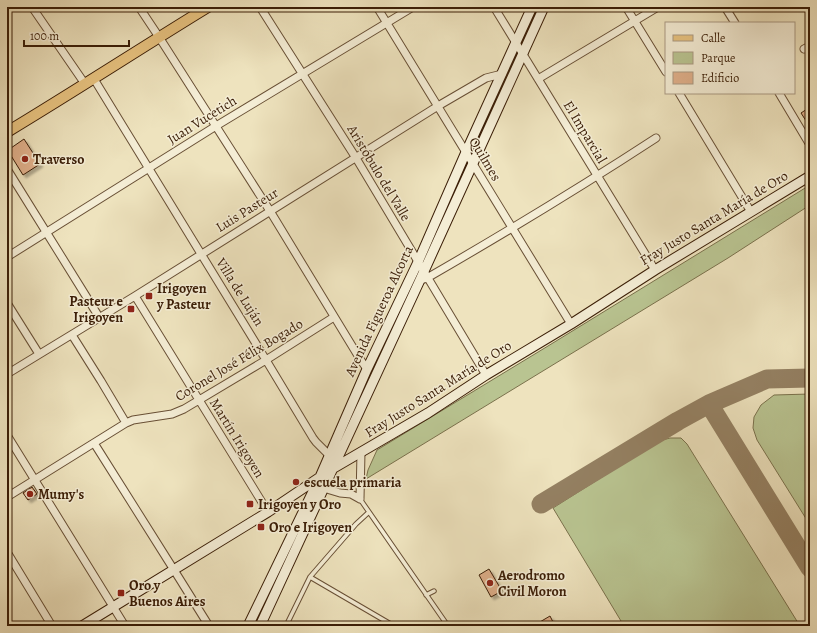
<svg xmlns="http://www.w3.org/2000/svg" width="817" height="633" font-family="Alegreya,serif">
	<defs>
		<filter id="shadow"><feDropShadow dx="3" dy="3" stdDeviation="1" flood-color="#0004"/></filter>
	</defs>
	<rect width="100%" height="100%" fill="#eee3be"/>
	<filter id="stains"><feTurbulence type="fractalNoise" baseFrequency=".005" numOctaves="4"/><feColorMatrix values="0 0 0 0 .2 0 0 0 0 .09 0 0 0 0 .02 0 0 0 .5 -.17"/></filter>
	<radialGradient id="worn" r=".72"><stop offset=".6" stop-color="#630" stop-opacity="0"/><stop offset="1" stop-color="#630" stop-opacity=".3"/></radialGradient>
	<path fill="#b9c491" stroke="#7a714c" d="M 810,185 L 810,205 L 728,258 L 366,479 L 368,470 L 377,450 L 548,346 Z
		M 810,394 L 810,525 L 757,440 L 753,428 L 754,417 L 761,405 L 774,395 Z
		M 670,438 L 681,438 L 687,444 L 800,626 L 624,626 L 553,508 L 659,441 Z"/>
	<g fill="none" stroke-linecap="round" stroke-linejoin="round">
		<path stroke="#948062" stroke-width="19" d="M 709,404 L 810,568
			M 541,504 L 678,421 L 709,404 L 767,379 L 810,378"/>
	</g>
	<path fill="#e0b08b" stroke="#3b1e07" filter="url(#shadow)" d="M 810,107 L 810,127 L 801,113 Z
		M 24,139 L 40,164 L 23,175 L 10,154 L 11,148 Z
		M 32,487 L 37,494 L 28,500 L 23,493 Z
		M 489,569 L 502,591 L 491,597 L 479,575 Z
		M 550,616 L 555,626 L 533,626 Z"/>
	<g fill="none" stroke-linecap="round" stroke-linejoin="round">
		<g stroke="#684f35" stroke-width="5.5">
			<path id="lane" d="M 360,499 L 448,626
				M 310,577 L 394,626
				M 426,595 L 434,591
				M 286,626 L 310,577 L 356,524 L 369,512"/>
		</g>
		<g stroke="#684f35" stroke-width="9">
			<path id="street" d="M 32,7 L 85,84
				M 139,7 L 159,37 L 270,211 L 360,359 L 367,369
				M 260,7 L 356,158 L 486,375
				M 377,7 L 571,324
				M 494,7 L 655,270
				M 626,7 L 666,72
				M 725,7 L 735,23
				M 804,49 L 810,46
				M 94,79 L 266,360 L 313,438 L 316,442 L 329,455
				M 538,79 L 658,7
				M 679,93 L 751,212
				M 779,93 L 810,145
				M 7,169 L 99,317
				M 7,257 L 216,126 L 413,7
				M 424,279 L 427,278 C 505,233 581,187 656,138
				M 135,296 L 268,512
				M 7,303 L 39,354
				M 72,335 L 101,381 L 126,423
				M 7,374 L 135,296 L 438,106 L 486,78 L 502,74
				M 7,435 L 125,626
				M 94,443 L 174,570 L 209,626
				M 320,487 L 340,493 L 351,494 L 360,499
				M 7,497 L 126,423 L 133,420 L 172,414 L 184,409 L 266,360 L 334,317
				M 360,499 L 361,452
				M 7,552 L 52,626"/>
		</g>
		<g stroke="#3b1e07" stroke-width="11">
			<path id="secondary" d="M 82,626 L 268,512 L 332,469 L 428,413 L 486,375 L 571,324 L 655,270 L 810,176
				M 248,626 L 320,477 L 367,369 L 418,262 L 466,152 L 532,7
				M 260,626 L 420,280 L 544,7"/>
		</g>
		<g stroke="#3b1e07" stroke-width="12">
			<path id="primary" d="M 7,132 C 75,91 141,48 208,7"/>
		</g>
		<use href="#lane" stroke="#f4edd5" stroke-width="3.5"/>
		<use href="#street" stroke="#f4edd5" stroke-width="7"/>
		<use href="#secondary" stroke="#f4edd5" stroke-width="9"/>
		<use href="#primary" stroke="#e7c27f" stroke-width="10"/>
	</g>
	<g fill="#8f2418" stroke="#f4edd5" stroke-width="1.5">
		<circle cx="25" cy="159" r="4"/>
		<rect x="145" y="292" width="8" height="8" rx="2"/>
		<rect x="127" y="305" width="8" height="8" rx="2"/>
		<circle cx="296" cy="482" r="4"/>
		<circle cx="30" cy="494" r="4"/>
		<rect x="246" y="500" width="8" height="8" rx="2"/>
		<rect x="257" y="523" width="8" height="8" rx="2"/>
		<circle cx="490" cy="583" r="4"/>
		<rect x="117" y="589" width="8" height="8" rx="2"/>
	</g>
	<g text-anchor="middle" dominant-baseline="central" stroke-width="3" stroke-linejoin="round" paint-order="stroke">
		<g font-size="14" fill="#3b1e07" stroke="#f4edd5">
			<text transform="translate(202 120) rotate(-32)">Juan Vucetich</text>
			<text transform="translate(585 132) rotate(59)">El Imparcial</text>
			<text transform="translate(485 159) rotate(59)">Quilmes</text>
			<text transform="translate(379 173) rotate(59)">Aristóbulo del Valle</text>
			<text transform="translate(247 210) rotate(-32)">Luis Pasteur</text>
			<text transform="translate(714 218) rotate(-31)">Fray Justo Santa María de Oro</text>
			<text transform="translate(240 292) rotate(58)">Villa de Luján</text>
			<text transform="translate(379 311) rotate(-65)">Avenida Figueroa Alcorta</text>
			<text transform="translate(239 360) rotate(-31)">Coronel José Félix Bogado</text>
			<text transform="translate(438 389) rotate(-32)">Fray Justo Santa María de Oro</text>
			<text transform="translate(237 438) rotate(58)">Martín Irigoyen</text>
		</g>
		<g font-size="14" font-weight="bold" fill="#3b1e07" stroke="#f4edd5" text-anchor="start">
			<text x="33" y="159">Traverso</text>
			<text x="157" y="288">Irigoyen<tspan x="157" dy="16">y Pasteur</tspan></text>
			<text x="123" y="301" text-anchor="end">Pasteur e<tspan x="123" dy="16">Irigoyen</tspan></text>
			<text x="304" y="482">escuela primaria</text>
			<text x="38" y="494">Mumy's</text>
			<text x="258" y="504">Irigoyen y Oro</text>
			<text x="269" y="527">Oro e Irigoyen</text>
			<text x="498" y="575">Aerodromo<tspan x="498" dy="16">Civil Moron</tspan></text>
			<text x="129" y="585">Oro y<tspan x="129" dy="16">Buenos Aires</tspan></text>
		</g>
	</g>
	<rect width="817" height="633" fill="none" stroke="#eee3be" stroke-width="24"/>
	<rect x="8" y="8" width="801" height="617" fill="none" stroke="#3b1e07" stroke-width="2"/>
	<rect x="12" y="12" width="793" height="609" fill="none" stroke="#3b1e07"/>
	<rect x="665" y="22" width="130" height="72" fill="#f4edd5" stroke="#aa9a83"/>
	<rect x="673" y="35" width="20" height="6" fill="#e7c27f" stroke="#aa9a83"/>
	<text x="701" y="42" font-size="12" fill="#3b1e07">Calle</text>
	<rect x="673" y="52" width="20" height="12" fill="#b9c491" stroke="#aa9a83"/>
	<text x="701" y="62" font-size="12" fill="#3b1e07">Parque</text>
	<rect x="673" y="72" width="20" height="12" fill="#e0b08b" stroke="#aa9a83"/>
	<text x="701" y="82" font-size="12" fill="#3b1e07">Edificio</text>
	<path d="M24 40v6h105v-6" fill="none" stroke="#3b1e07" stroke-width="2"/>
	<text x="30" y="40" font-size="12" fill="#3b1e07" stroke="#f4edd5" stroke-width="3" paint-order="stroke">100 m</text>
	<rect width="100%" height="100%" filter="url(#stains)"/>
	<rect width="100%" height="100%" fill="url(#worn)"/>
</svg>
